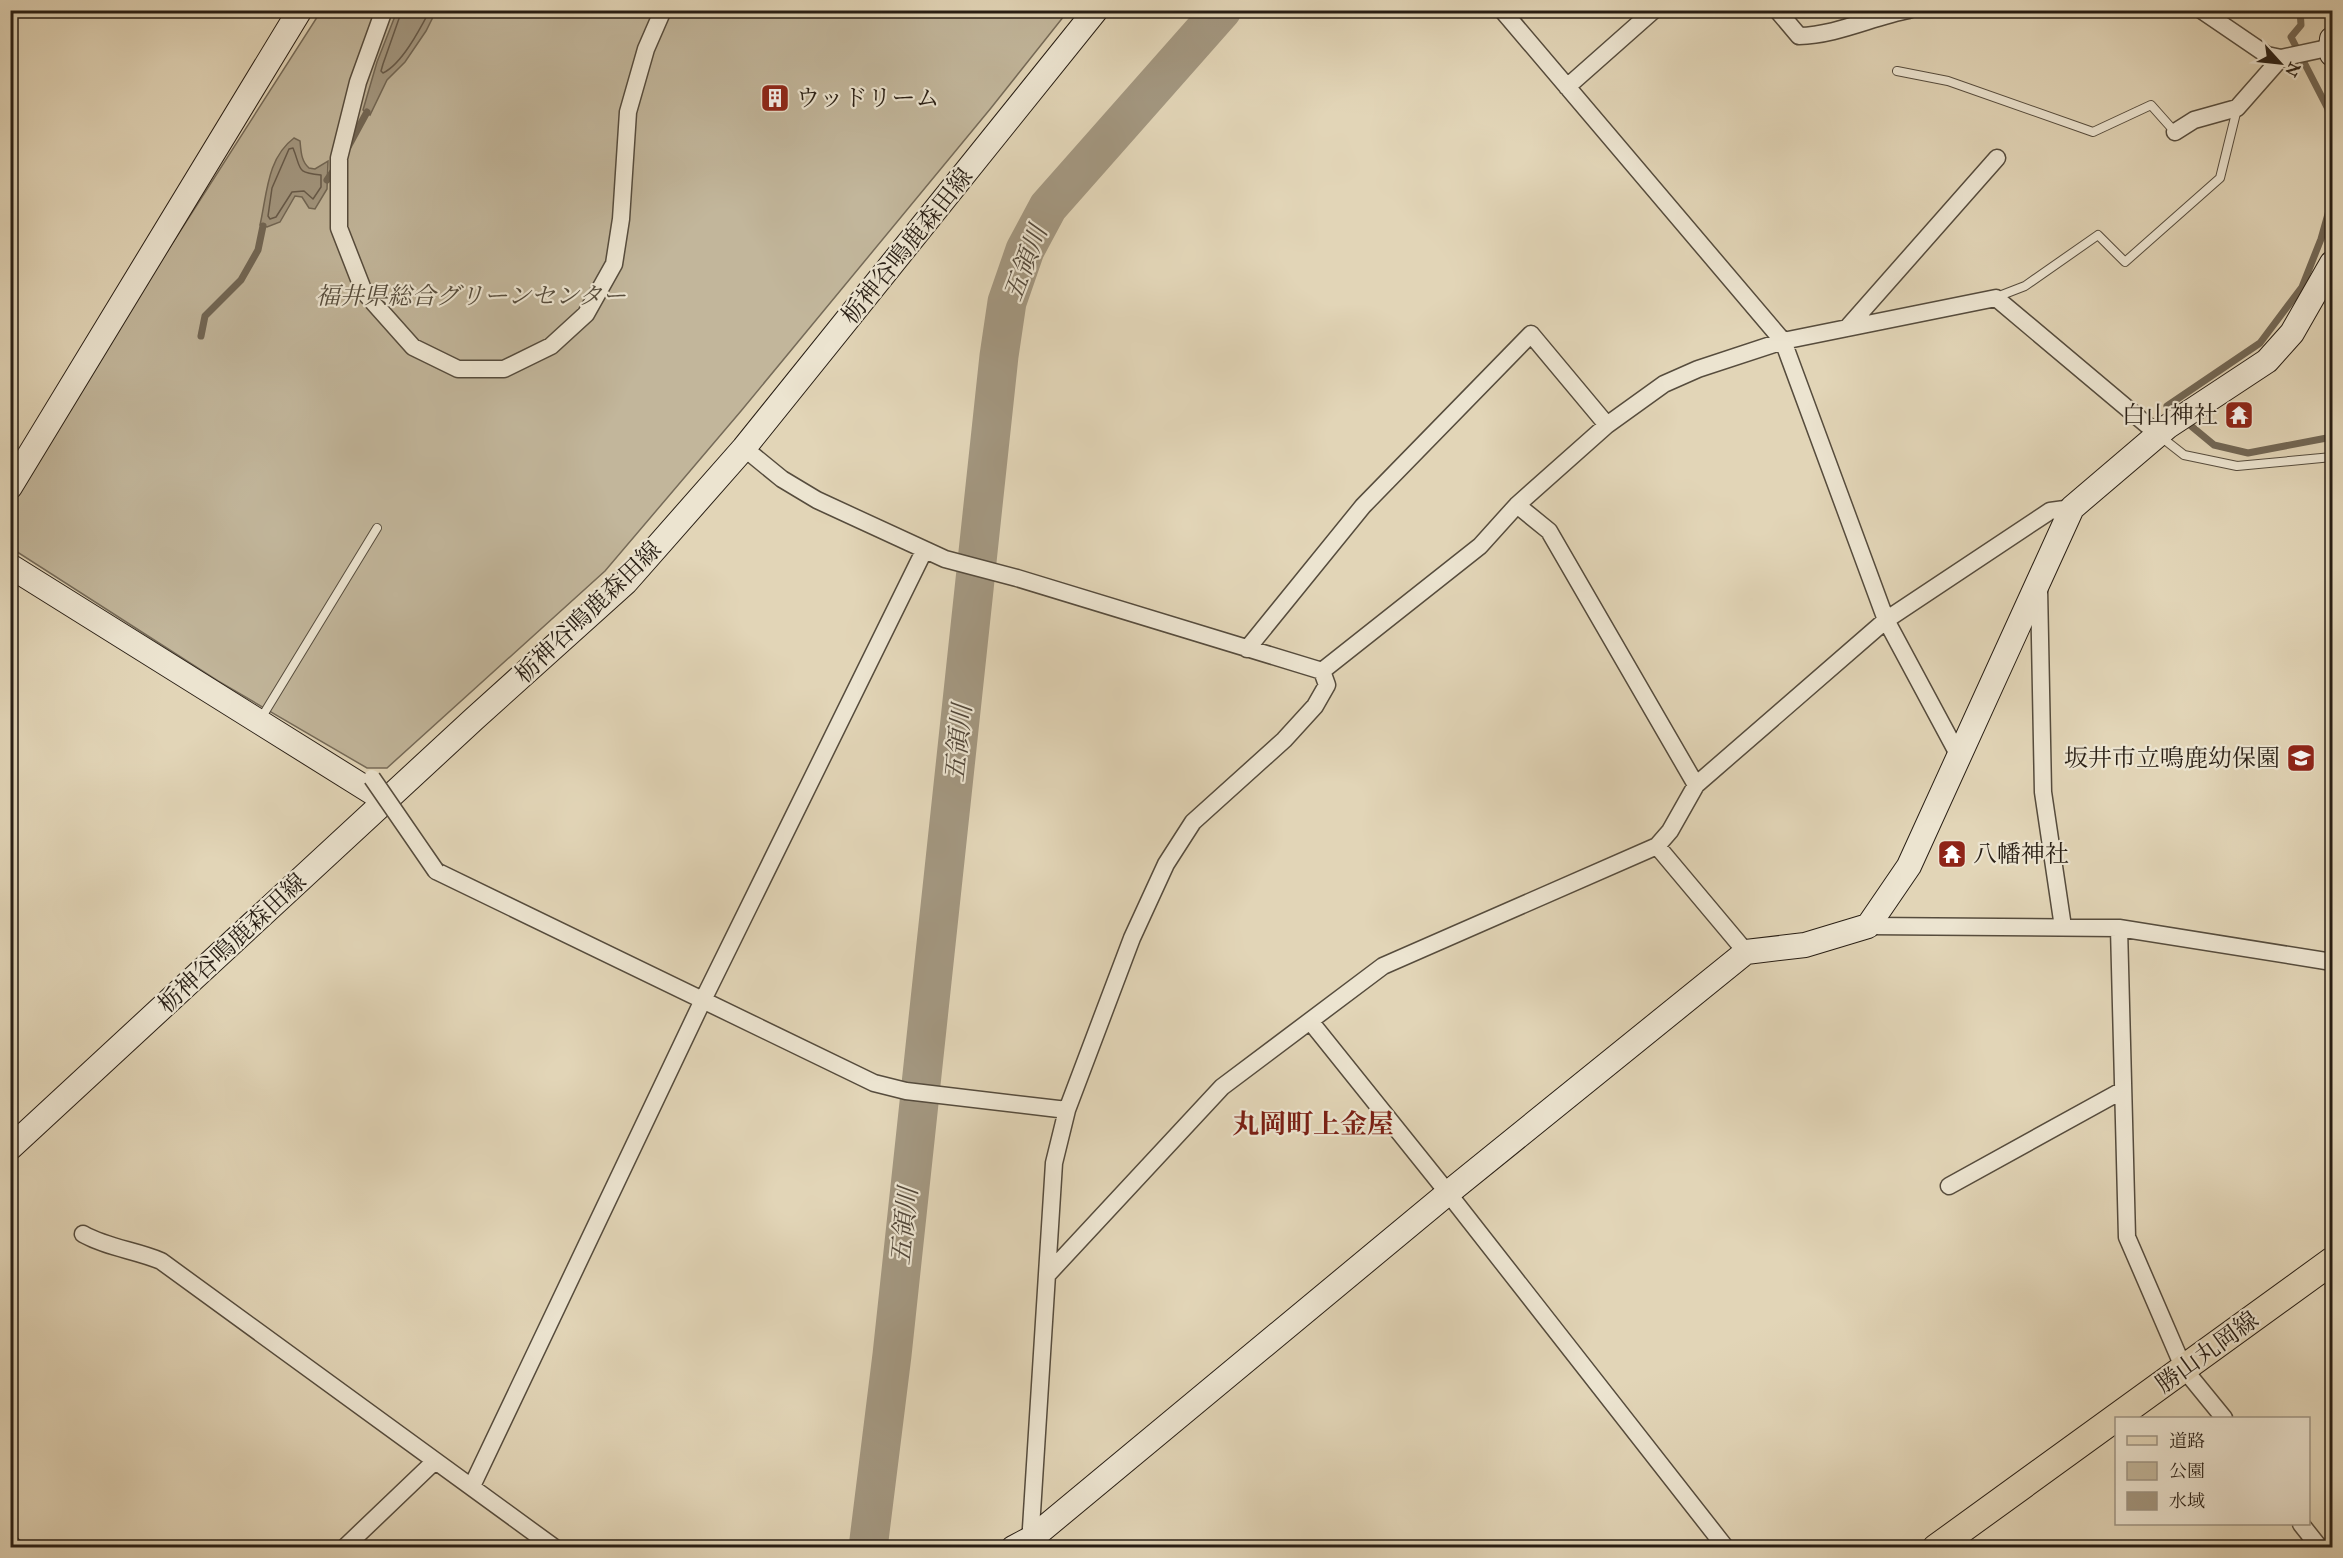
<svg xmlns="http://www.w3.org/2000/svg" width="2343" height="1558" font-family="'IM FELL Great Primer','Noto Serif JP',serif">
	<rect width="100%" height="100%" fill="#e2d5b7"/>
	<filter id="stains"><feTurbulence type="fractalNoise" baseFrequency=".00333" numOctaves="4"/><feColorMatrix values="0 0 0 0 .2 0 0 0 0 .09 0 0 0 0 .02 0 0 0 .5 -.17"/></filter>
	<radialGradient id="worn" r=".72"><stop offset=".6" stop-color="#630" stop-opacity="0"/><stop offset="1" stop-color="#630" stop-opacity=".3"/></radialGradient>
	<path fill="#c2b69b" stroke="#756a58" stroke-width="1.5" d="M 321,11 L 1068,11 L 991,108 L 741,411 L 605,571 L 387,768 L 367,768 L 218,681 L 11,548 L 10,502 L 131,308 Z"/>
	<path fill="#a39780" stroke="#726755" stroke-width="1.5" d="M 397,11 L 436,11 L 426,31 L 405,62 L 387,80 L 370,115 L 363,110 L 377,62 Z
		M 294,138 L 300,141 C 301,151 301,161 309,168 L 315,169 L 328,161 L 327,189 L 315,209 L 309,208 L 302,197 L 295,196 L 280,222 L 267,227 L 260,225 C 267,194 267,158 294,138 Z"/>
	<g fill="none" stroke-linecap="round" stroke-linejoin="round">
		<path stroke="#665a4a" stroke-width="1.5" d="M 402,10 L 383,64 L 381,71 L 383,73 C 402,64 420,29 430,10
			M 293,148 C 302,170 295,172 321,175 L 321,187 L 313,199 L 304,191 L 292,192 L 276,217 L 270,219 L 268,216 L 272,188 L 289,149 Z"/>
		<path stroke="#726755" stroke-width="7" d="M 2300,10 L 2301,25 L 2291,37 L 2328,109 L 2332,133
			M 348,147 L 367,112
			M 327,180 L 336,167
			M 2332,200 L 2321,239 L 2302,287 L 2260,343 L 2167,406 L 2214,445 L 2248,453 L 2332,437
			M 201,336 L 205,316 L 241,280 L 258,250 L 263,226"/>
		<path stroke="#a39780" stroke-width="39" d="M 868,1548 L 892,1355 L 999,356 L 1007,302 L 1025,250 L 1048,207 L 1222,10"/>
		<g stroke="#564c3d" stroke-width="10">
			<path id="lane" d="M 1897,71 L 1948,81 L 2093,132 L 2151,105 L 2175,132
				M 1994,298 L 2025,286 L 2098,235 L 2125,262 L 2220,178 L 2237,109
				M 2161,437 L 2184,455 L 2237,466 L 2332,457
				M 260,720 L 377,528"/>
		</g>
		<g stroke="#564c3d" stroke-width="19">
			<path id="street" d="M 384,10 L 358,82 L 339,158 L 339,228 L 364,292 L 413,347 L 458,369 L 504,369 L 551,346 L 586,314 L 614,264 L 621,219 L 628,112 L 646,49 L 663,10
				M 1502,10 L 1783,341 L 1886,620 L 1959,756
				M 1777,10 L 1799,36 C 1837,35 1872,17 1909,10
				M 2201,10 L 2267,55 L 2281,58 L 2332,47
				M 1567,87 L 1654,10
				M 2175,132 L 2194,120 L 2237,108 L 2281,58
				M 1847,328 L 1997,158
				M 744,448 L 782,479 L 817,500 L 945,559 L 1017,578 L 1322,671
				M 1517,505 L 1549,531 L 1696,785
				M 2039,588 L 2043,792 L 2063,927
				M 1247,649 L 1363,506 L 1531,334 L 1607,425
				M 1657,846 L 1746,952
				M 436,871 L 874,1083 L 906,1091 L 1067,1110
				M 1868,926 L 2119,928 L 2332,962
				M 2119,928 L 2127,1237 L 2184,1369 L 2224,1418
				M 1310,1021 L 1448,1193 L 1726,1548
				M 1949,1186 L 2123,1090
				M 83,1234 C 108,1248 135,1250 161,1261 L 555,1548
				M 1049,1273 L 1222,1087 L 1383,966 L 1657,846 L 1670,831 L 1696,785 L 1886,620 L 2050,511 L 2072,508
				M 472,1486 L 703,1000 L 924,551
				M 2301,1524 L 2320,1548
				M 10,1543 L 15,1548
				M 1030,1544 L 1054,1163 L 1067,1110 L 1132,938 L 1166,864 L 1193,822 L 1284,740 L 1315,706 L 1327,685 L 1322,671 L 1480,546 L 1517,505 L 1607,425 L 1664,384 L 1698,369 L 1783,341 L 1996,298 L 2159,435
				M 344,1548 L 435,1461"/>
		</g>
		<g stroke="#281e14" stroke-width="26">
			<path id="secondary" d="M 2332,39 L 2331,47 L 2332,54
				M 10,487 L 300,10
				M 10,566 L 386,801
				M 10,1148 L 474,719 L 626,582 L 744,448 L 1096,10
				M 1013,1548 L 1032,1538 L 1448,1193 L 1746,952 L 1805,945 L 1868,926 L 1909,866 L 2072,508 L 2167,427 L 2267,361 L 2292,333 L 2332,263"/>
		</g>
		<g stroke="#281e14" stroke-width="29">
			<path id="primary" d="M 1936,1548 L 2332,1261"/>
		</g>
		<use href="#lane" stroke="#ece4d0" stroke-width="8"/>
		<use href="#street" stroke="#ece4d0" stroke-width="16"/>
		<use href="#secondary" stroke="#ece4d0" stroke-width="24"/>
		<use href="#primary" stroke="#e2d5b7" stroke-width="27"/>
		<g stroke="#564c3d" stroke-width="19" stroke-linecap="butt">
			<path id="street-bridge" d="M 372,778 L 436,871"/>
		</g>
		<use href="#street-bridge" stroke="#ece4d0" stroke-width="16"/>
	</g>
	<defs>
		<g id="building-square" transform="scale(1.5)"><rect x="-9" y="-9" width="18" height="18" rx="4" fill="#8f2418" stroke="#ece4d0"/><path d="M-4-6H4V6H1V3H-1V6H-4ZM-2.5-4.3h1.7v1.8h-1.7ZM.8-4.3h1.7v1.8H.8ZM-2.5-1h1.7V.8h-1.7ZM.8-1h1.7V.8H.8Z" fill="#fff"/></g>
		<g id="temple-square" transform="scale(1.5)"><rect x="-9" y="-9" width="18" height="18" rx="4" fill="#8f2418" stroke="#ece4d0"/><path d="M0-6L5-2H3V0L6.5 2.5H4V6H1.5V3h-3V6H-4V2.5H-6.5L-3 0V-2H-5Z" fill="#fff"/></g>
		<g id="school-square" transform="scale(1.5)"><rect x="-9" y="-9" width="18" height="18" rx="4" fill="#8f2418" stroke="#ece4d0"/><path d="M0-5L7-2L0 1L-7-2ZM-4 1L0 2.5L4 1V4Q0 6-4 4Z" fill="#fff"/></g>
	</defs>
	<g fill-rule="evenodd">
		<use href="#building-square" x="775" y="98"/>
		<use href="#temple-square" x="2239" y="415"/>
		<use href="#school-square" x="2301" y="758"/>
		<use href="#temple-square" x="1952" y="854"/>
	</g>
	<g text-anchor="middle" dominant-baseline="central" stroke-width="4.5" stroke-linejoin="round" paint-order="stroke">
		<g font-size="24" fill="#281e14" stroke="#ece4d0" text-anchor="start">
			<text x="796" y="98">ウッドリーム</text>
			<text x="2218" y="415" text-anchor="end">白山神社</text>
			<text x="2280" y="758" text-anchor="end">坂井市立鳴鹿幼保園</text>
			<text x="1973" y="854">八幡神社</text>
		</g>
		<g font-size="24" fill="#281e14" stroke="#ece4d0">
			<text transform="translate(907 246) rotate(-51)">栃神谷鳴鹿森田線</text>
			<text transform="translate(588 612) rotate(-44)">栃神谷鳴鹿森田線</text>
			<text transform="translate(232 943) rotate(-43)">栃神谷鳴鹿森田線</text>
			<text transform="translate(2207 1352) rotate(-36)">勝山丸岡線</text>
		</g>
		<g font-size="24" font-style="italic" fill="#564c3c" stroke="#ece4d0">
			<text x="471" y="296">福井県総合グリーンセンター</text>
		</g>
		<g font-size="26" font-style="italic" fill="#53483a" stroke="#ece4d0">
			<text transform="translate(1025 263) rotate(-69)">五領川</text>
			<text transform="translate(958 743) rotate(-84)">五領川</text>
			<text transform="translate(904 1226) rotate(-84)">五領川</text>
		</g>
		<g font-size="27" font-weight="bold" fill="#7a1f14" stroke="#ece4d0">
			<text x="1313" y="1123">丸岡町上金屋</text>
		</g>
	</g>
	<rect width="2343" height="1558" fill="none" stroke="#e2d5b7" stroke-width="36"/>
	<rect x="12" y="12" width="2319" height="1534" fill="none" stroke="#281e14" stroke-width="3"/>
	<rect x="18" y="18" width="2307" height="1522" fill="none" stroke="#281e14" stroke-width="1.5"/>
	<rect x="2115" y="1417" width="195" height="108" fill="#ece4d0" stroke="#9e9585" stroke-width="1.5"/>
	<rect x="2127" y="1436" width="30" height="9" fill="#e2d5b7" stroke="#9e9585" stroke-width="1.5"/>
	<text x="2169" y="1447" font-size="18" fill="#281e14">道路</text>
	<rect x="2127" y="1462" width="30" height="18" fill="#c2b69b" stroke="#9e9585" stroke-width="1.5"/>
	<text x="2169" y="1477" font-size="18" fill="#281e14">公園</text>
	<rect x="2127" y="1492" width="30" height="18" fill="#a39780" stroke="#9e9585" stroke-width="1.5"/>
	<text x="2169" y="1507" font-size="18" fill="#281e14">水域</text>
	<g transform="translate(2280 63) rotate(117)" stroke="#ece4d0" stroke-width="4.5" paint-order="stroke">
	<path d="M0-4.5L10 22L0 15L-10 22Z" fill="#281e14"/>
	<text y="-9" font-size="16" font-weight="bold" text-anchor="middle" fill="#281e14">N</text>
	</g>
	<rect width="100%" height="100%" filter="url(#stains)"/>
	<rect width="100%" height="100%" fill="url(#worn)"/>
</svg>
